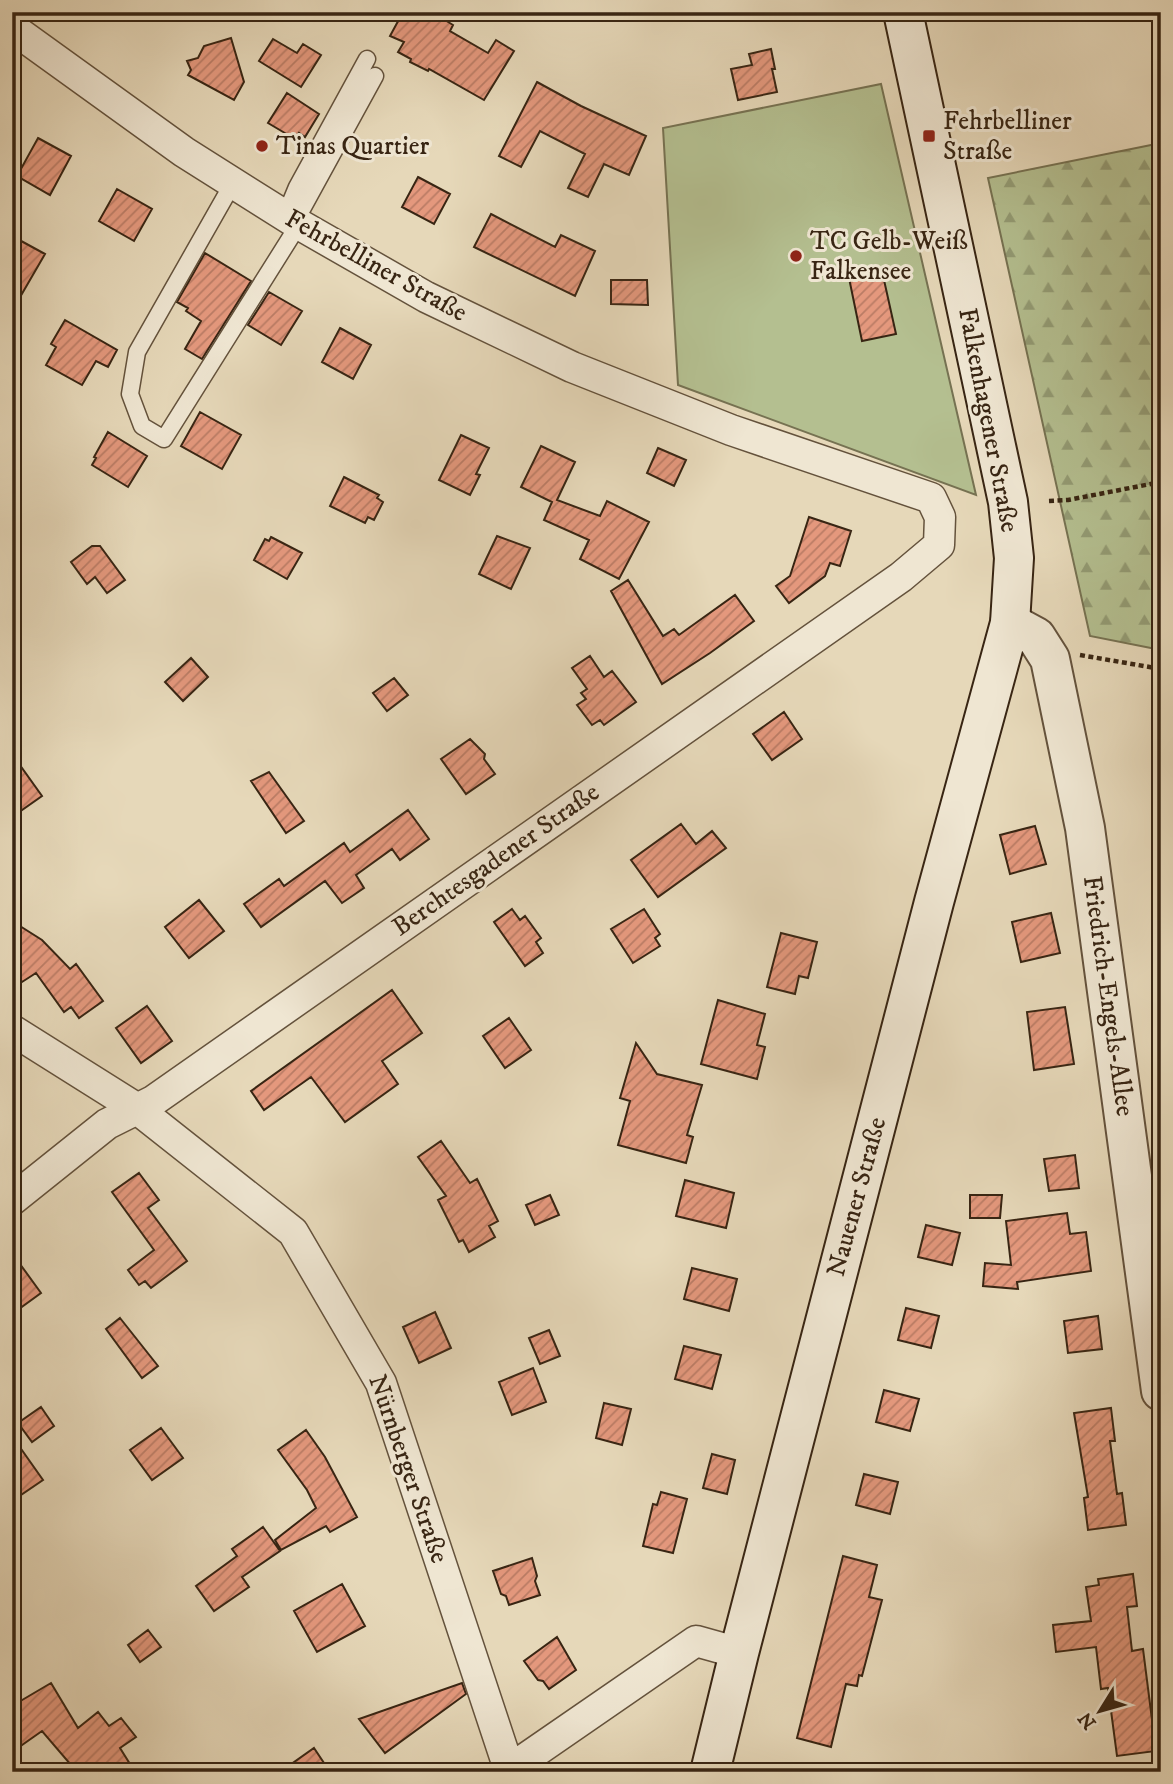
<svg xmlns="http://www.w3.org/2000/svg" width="1173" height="1784" font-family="'IM FELL DW Pica',serif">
	<defs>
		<pattern id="forest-firs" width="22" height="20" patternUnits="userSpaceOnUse" patternTransform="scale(1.75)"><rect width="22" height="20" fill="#b4bf90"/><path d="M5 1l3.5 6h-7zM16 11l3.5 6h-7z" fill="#939b74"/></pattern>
		<pattern id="building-hatch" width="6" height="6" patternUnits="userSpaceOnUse" patternTransform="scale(1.75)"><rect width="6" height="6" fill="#e4987d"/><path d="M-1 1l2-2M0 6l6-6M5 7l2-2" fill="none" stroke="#ba7c65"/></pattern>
	</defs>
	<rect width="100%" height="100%" fill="#e6d8b9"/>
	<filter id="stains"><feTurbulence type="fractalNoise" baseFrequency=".00286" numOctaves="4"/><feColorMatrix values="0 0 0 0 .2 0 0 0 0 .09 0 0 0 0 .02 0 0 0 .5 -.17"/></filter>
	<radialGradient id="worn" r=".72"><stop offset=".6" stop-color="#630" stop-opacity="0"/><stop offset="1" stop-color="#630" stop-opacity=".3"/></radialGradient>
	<path fill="url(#forest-firs)" stroke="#767252" stroke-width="2" d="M 1161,143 L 1161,650 L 1090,636 L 988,178 Z"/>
	<path fill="#b4bf90" stroke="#767252" stroke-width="2" d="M 881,84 L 976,495 L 678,385 L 663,128 Z"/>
	<path fill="url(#building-hatch)" stroke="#382513" stroke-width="2" d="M 403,12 L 432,12 L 453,25 L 450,31 L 488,53 L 496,40 L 514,51 L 484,100 L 429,69 L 428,71 L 410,62 L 411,59 L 398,52 L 404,42 L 390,36 Z
		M 231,38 L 244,82 L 234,100 L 188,75 L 191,70 L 187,61 L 198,58 L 204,46 Z
		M 273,39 L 297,53 L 303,44 L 321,55 L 301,87 L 259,61 Z
		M 771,49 L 775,69 L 772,69 L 777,92 L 738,100 L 731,69 L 752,65 L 749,54 Z
		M 537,82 L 581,106 L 646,136 L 629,175 L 604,164 L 588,197 L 568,188 L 585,154 L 540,131 L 521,167 L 499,156 Z
		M 287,93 L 319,114 L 305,137 L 299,133 L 295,139 L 268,123 Z
		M 38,138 L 71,156 L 50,195 L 17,176 Z
		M 418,177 L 450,194 L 434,224 L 402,207 Z
		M 117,189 L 152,209 L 134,241 L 99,221 Z
		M 491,214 L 555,247 L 561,235 L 595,251 L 575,296 L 474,247 Z
		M 12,236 L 45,254 L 12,311 Z
		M 205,253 L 251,281 L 202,359 L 185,349 L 201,321 L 186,311 L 188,308 L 177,302 Z
		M 882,271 L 896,334 L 862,341 L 849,278 Z
		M 611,280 L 647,280 L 648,305 L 611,304 Z
		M 269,292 L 302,311 L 281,345 L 248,325 Z
		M 65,320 L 117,350 L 108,367 L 96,361 L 82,385 L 46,365 L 56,347 L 51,344 Z
		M 340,328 L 371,345 L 353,379 L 322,362 Z
		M 200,412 L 241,435 L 222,469 L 181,446 Z
		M 108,432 L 147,456 L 128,487 L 92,465 L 96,458 L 94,457 Z
		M 461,435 L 489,448 L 476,474 L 480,475 L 470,495 L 439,480 Z
		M 541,446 L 575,462 L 557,500 L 600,516 L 607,501 L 649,522 L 619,579 L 580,559 L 589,540 L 544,520 L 552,502 L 521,487 Z
		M 658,448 L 686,460 L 674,486 L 647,473 Z
		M 344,477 L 379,495 L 377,498 L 383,502 L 374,520 L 368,517 L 365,523 L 330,506 Z
		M 809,517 L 851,531 L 840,566 L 830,563 L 825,576 L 789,603 L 776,586 L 790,576 Z
		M 497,536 L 530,548 L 511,589 L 479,574 Z
		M 271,537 L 302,553 L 287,579 L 254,560 L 265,539 L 269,541 Z
		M 92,546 L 100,546 L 125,580 L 107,593 L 95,577 L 87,584 L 71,562 Z
		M 628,580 L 663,636 L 674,629 L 679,635 L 735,595 L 754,621 L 710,653 L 662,684 L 611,591 Z
		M 590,656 L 604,677 L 612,671 L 636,702 L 604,725 L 600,720 L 592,725 L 577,705 L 586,699 L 581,693 L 587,689 L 572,668 Z
		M 191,658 L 208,677 L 183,701 L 165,682 Z
		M 394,678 L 408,695 L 387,711 L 373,693 Z
		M 784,712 L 802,739 L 772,760 L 753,734 Z
		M 470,739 L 485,754 L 484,759 L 495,774 L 466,794 L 441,759 Z
		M 12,754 L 42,796 L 12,817 Z
		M 269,772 L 304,821 L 286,833 L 251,781 Z
		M 408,810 L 429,839 L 400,860 L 392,849 L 356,875 L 364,888 L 342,903 L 325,881 L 261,927 L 244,904 L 279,879 L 284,886 L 344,843 L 350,852 Z
		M 681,824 L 696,844 L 712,831 L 726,848 L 658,897 L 631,860 Z
		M 1035,826 L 1046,864 L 1010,874 L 1000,835 Z
		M 199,900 L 224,931 L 189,958 L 165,927 Z
		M 512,909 L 520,920 L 525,916 L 541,938 L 536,942 L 543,953 L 525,966 L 494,922 Z
		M 644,909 L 660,934 L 655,938 L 660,946 L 633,963 L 611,929 Z
		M 1051,913 L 1060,953 L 1021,962 L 1012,922 Z
		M 12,921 L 42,940 L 70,969 L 76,964 L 103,1001 L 79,1018 L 71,1007 L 64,1012 L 36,973 L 22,982 L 12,968 Z
		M 781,933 L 817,942 L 808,978 L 799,976 L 795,994 L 767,987 Z
		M 392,990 L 422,1033 L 382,1061 L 398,1084 L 345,1122 L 311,1077 L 264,1110 L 251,1091 Z
		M 718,1000 L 765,1014 L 757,1045 L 765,1047 L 757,1079 L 701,1064 Z
		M 147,1006 L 172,1041 L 141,1063 L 116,1028 Z
		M 1065,1007 L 1074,1064 L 1034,1070 L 1027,1012 Z
		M 509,1018 L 531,1050 L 505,1068 L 483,1036 Z
		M 636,1043 L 657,1074 L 702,1085 L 687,1135 L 693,1137 L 686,1163 L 618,1145 L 630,1101 L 620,1098 Z
		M 441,1141 L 470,1183 L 477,1179 L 498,1221 L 489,1226 L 495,1237 L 469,1252 L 463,1240 L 459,1242 L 438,1200 L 446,1196 L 418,1157 Z
		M 1075,1155 L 1079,1188 L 1049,1191 L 1044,1159 Z
		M 139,1173 L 159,1200 L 148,1208 L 187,1261 L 151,1288 L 145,1281 L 139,1285 L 128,1270 L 154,1250 L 112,1192 Z
		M 685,1180 L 734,1193 L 726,1228 L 676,1216 Z
		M 550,1195 L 559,1215 L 535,1225 L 526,1205 Z
		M 970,1195 L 1002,1195 L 1000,1218 L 970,1218 Z
		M 1067,1213 L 1070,1234 L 1086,1232 L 1091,1271 L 1017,1282 L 1018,1289 L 983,1286 L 985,1263 L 1011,1265 L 1006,1221 Z
		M 926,1225 L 960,1233 L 952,1265 L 918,1257 Z
		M 12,1253 L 41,1293 L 12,1314 Z
		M 692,1268 L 737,1279 L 729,1311 L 684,1299 Z
		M 906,1308 L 939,1316 L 931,1348 L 898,1340 Z
		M 435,1312 L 451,1348 L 419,1363 L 403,1327 Z
		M 1098,1316 L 1102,1349 L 1068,1353 L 1064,1321 Z
		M 120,1318 L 158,1366 L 142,1378 L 106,1329 Z
		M 549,1330 L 560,1356 L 540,1364 L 529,1338 Z
		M 684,1346 L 721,1355 L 712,1389 L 675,1379 Z
		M 533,1368 L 546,1402 L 512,1415 L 499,1382 Z
		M 884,1390 L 919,1399 L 910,1431 L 876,1422 Z
		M 604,1403 L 631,1409 L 622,1445 L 596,1438 Z
		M 41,1407 L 54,1426 L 32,1442 L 18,1423 Z
		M 1111,1408 L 1115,1441 L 1110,1441 L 1117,1494 L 1122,1493 L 1126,1525 L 1088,1530 L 1084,1498 L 1088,1497 L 1074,1413 Z
		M 161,1428 L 183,1458 L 152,1480 L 130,1450 Z
		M 306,1430 L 325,1457 L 357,1517 L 330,1532 L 326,1526 L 281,1550 L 275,1540 L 316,1508 L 307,1490 L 278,1450 Z
		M 12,1436 L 43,1480 L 12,1501 Z
		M 712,1454 L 735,1460 L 727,1494 L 703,1488 Z
		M 864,1474 L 898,1482 L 890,1514 L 856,1505 Z
		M 661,1492 L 687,1499 L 673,1553 L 643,1546 L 653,1504 L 657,1505 Z
		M 263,1527 L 280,1551 L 242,1577 L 249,1587 L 214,1611 L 196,1586 L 237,1556 L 232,1549 Z
		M 843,1556 L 877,1565 L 869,1597 L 882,1600 L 862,1676 L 859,1675 L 857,1686 L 846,1684 L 831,1747 L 797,1738 Z
		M 532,1558 L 537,1576 L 535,1581 L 540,1595 L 509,1605 L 506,1596 L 501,1594 L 493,1571 Z
		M 1133,1574 L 1137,1606 L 1127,1607 L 1132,1651 L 1143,1649 L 1156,1751 L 1117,1756 L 1108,1688 L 1101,1689 L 1096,1647 L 1056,1652 L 1053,1625 L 1091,1621 L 1086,1587 L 1099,1585 L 1098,1579 Z
		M 342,1584 L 365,1626 L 317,1652 L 294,1611 Z
		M 148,1630 L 161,1647 L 140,1662 L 128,1645 Z
		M 557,1637 L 576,1670 L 549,1689 L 543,1681 L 538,1680 L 524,1661 Z
		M 51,1683 L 78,1728 L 98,1712 L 109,1726 L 121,1718 L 136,1737 L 120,1748 L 135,1772 L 77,1772 L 42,1731 L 12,1752 L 12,1706 Z
		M 462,1683 L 466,1694 L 385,1753 L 359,1719 Z
		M 314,1748 L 330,1772 L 280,1772 Z"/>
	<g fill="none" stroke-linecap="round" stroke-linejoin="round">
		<g stroke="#64523c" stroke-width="19">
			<path id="service" d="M 233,183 L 137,352 L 130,394 L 142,426 L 164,439 L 299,224
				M 285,216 L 297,187 L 367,59
				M 295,222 L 375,76"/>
		</g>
		<g stroke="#64523c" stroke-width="33">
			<path id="minor" d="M 12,28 L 184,152 L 295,222 L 426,297 L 572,367 L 731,430 L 931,498 L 940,517 L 939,545 L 901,577 L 153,1101 L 107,1124 L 12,1200
				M 12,1030 L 136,1108 L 293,1232 L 381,1383 L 509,1769
				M 506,1772 L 696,1641 L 739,1653"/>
		</g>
		<g stroke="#64523c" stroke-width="42">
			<path id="tertiary" d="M 1010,623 L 1036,637 L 1050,659 L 1085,828 L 1161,1391"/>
		</g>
		<g stroke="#382513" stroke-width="42">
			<path id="secondary" d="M 710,1772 L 739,1653 L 934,902 L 1010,623 L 1014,558 L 1008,502 L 903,12"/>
		</g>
		<path stroke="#382513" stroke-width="4.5" stroke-dasharray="5 3.5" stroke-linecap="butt" d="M 1049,501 L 1068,500 L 1161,482
			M 1080,655 L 1161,669"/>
		<use href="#service" stroke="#efe6d2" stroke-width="16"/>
		<use href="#minor" stroke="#efe6d2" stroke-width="30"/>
		<use href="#tertiary" stroke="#efe6d2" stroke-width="38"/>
		<use href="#secondary" stroke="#efe6d2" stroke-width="38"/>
	</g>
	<g fill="#8f2418" stroke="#efe6d2" stroke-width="2.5">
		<rect x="922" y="129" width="14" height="14" rx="3.5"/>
		<circle cx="262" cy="146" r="7"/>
		<circle cx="796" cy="256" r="7"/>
	</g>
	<g text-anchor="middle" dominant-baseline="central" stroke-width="6" stroke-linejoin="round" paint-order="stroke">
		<g font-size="26" fill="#382513" stroke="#efe6d2" text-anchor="start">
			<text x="943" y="121">Fehrbelliner<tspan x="943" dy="30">Straße</tspan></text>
			<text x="276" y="146">Tinas Quartier</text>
			<text x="810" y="241">TC Gelb-Weiß<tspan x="810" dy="30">Falkensee</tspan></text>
		</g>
		<g font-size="26" fill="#382513" stroke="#efe6d2">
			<text transform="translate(376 266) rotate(29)">Fehrbelliner Straße</text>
			<text transform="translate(988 420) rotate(79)">Falkenhagener Straße</text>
			<text transform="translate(496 860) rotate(-35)">Berchtesgadener Straße</text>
			<text transform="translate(1108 996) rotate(82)">Friedrich-Engels-Allee</text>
			<text transform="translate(857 1197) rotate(-75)">Nauener Straße</text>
			<text transform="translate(408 1469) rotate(71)">Nürnberger Straße</text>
		</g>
	</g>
	<rect width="1173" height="1784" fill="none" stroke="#e6d8b9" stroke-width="42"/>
	<rect x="14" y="14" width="1145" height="1756" fill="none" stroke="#382513" stroke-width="3.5"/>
	<rect x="21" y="21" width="1131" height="1742" fill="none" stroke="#382513" stroke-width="2"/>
	<g transform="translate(1100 1711) rotate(233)" stroke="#efe6d2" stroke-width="5" paint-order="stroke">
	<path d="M0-5L12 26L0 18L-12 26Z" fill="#382513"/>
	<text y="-10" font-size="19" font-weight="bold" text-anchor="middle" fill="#382513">N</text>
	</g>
	<rect width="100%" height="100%" filter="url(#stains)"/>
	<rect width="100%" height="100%" fill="url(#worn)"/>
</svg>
